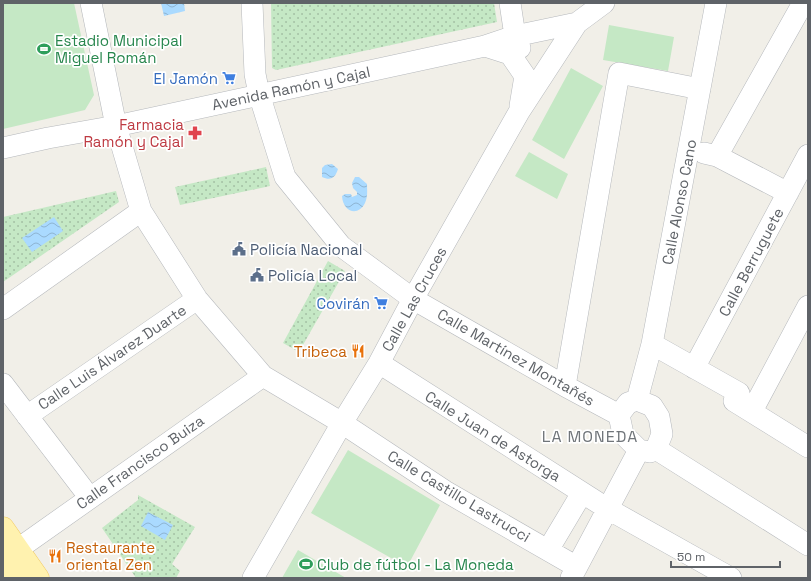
<svg xmlns="http://www.w3.org/2000/svg" width="811" height="581" font-family="'Space Grotesk',sans-serif">
	<defs>
		<pattern id="grass-dots" width="8" height="8" patternUnits="userSpaceOnUse"><rect width="8" height="8" fill="#c5e8c5"/><path d="M2 2h.1M6 6h.1" fill="none" stroke="#a3c0a4" stroke-width="1.8" stroke-linecap="round"/></pattern>
		<pattern id="water-waves" width="16" height="10" patternUnits="userSpaceOnUse"><rect width="16" height="10" fill="#aadaff"/><path d="M0 5q4-4 8 0t8 0" fill="none" stroke="#8eb4d2"/></pattern>
	</defs>
	<rect width="100%" height="100%" fill="#f1efe8"/>
	<path fill="url(#grass-dots)" d="M 271,3 L 494,3 L 497,22 L 276,70 L 272,68 Z
		M 266,167 L 270,186 L 180,205 L 175,187 Z
		M 116,191 L 119,202 L 3,282 L 3,217 Z
		M 328,261 L 345,271 L 299,352 L 283,343 Z
		M 138,495 L 195,527 L 172,564 L 180,571 L 176,578 L 136,578 L 102,528 L 138,500 Z"/>
	<path fill="#c5e8c5" d="M 3,3 L 74,3 L 94,95 L 85,110 L 3,129 Z
		M 609,25 L 674,37 L 668,71 L 603,60 Z
		M 571,68 L 603,86 L 564,159 L 532,140 Z
		M 529,152 L 568,174 L 557,199 L 515,176 Z
		M 348,450 L 440,505 L 407,567 L 311,513 Z
		M 298,550 L 346,578 L 282,578 Z"/>
	<path fill="url(#water-waves)" d="M 161,3 L 184,3 L 185,11 L 164,16 Z
		M 332,164 L 338,169 C 335,178 331,181 322,177 L 322,168 L 325,165 Z
		M 355,177 L 359,177 L 367,184 C 367,191 368,196 365,203 C 358,217 343,212 342,196 L 345,194 L 351,194 L 352,197 L 357,195 L 357,192 L 353,188 L 352,183 Z
		M 54,217 L 63,231 L 32,252 L 22,238 Z
		M 148,512 L 173,525 L 165,540 L 141,526 Z"/>
	<g fill="none" stroke-linecap="round" stroke-linejoin="round">
		<g stroke="#b5b8bc" stroke-width="22">
			<path id="minor" d="M 91,3 L 116,126 L 141,211 L 197,299 L 263,376 L 342,423 L 445,491 L 577,567
				M 252,3 L 255,74 L 259,94 L 285,177 L 341,246 L 413,299 L 565,386 L 619,415
				M 510,3 L 515,36 L 520,48
				M 485,46 L 510,54 L 525,76 L 520,106
				M 3,148 L 48,138 L 116,126 L 485,46 L 515,36 L 577,23
				M 704,153 L 717,156 L 788,193
				M 717,156 L 803,3
				M 3,309 L 141,211
				M 652,344 L 739,393 L 734,401 L 808,447
				M 379,363 L 608,509 L 731,578
				M 694,368 L 808,155
				M 3,384 L 90,498
				M 565,386 L 619,73 L 700,89
				M 637,400 L 652,344 L 716,3
				M 637,400 L 652,406 L 659,417 L 662,434 L 656,449 L 650,452 L 639,450 L 623,434 L 619,415 L 628,403 Z
				M 752,411 L 808,306
				M 27,416 L 197,299
				M 656,449 L 808,545
				M 18,549 L 263,376
				M 548,550 L 582,493
				M 253,578 L 342,423 L 379,363 L 413,299 L 519,112 L 577,23 L 604,3
				M 571,578 L 639,450"/>
		</g>
		<g stroke="#f2c960" stroke-width="23">
			<path id="major" d="M 3,528 L 38,578
				M 3,558 L 17,578"/>
		</g>
		<use href="#minor" stroke="#fff" stroke-width="21"/>
		<use href="#major" stroke="#fff2af" stroke-width="22"/>
	</g>
	<defs>
		<g id="stadium-bare" transform="scale(1.08)"><path d="M0-5a6.5 5 0 1 0 0 10a6.5 5 0 1 0 0-10ZM-3.5-1.8h7v3.6h-7Z" fill="#2e9e5b" stroke="#fff" stroke-width="2.5" paint-order="stroke"/></g>
		<g id="supermarket-bare" transform="scale(1.08)"><path d="M-6-5.5h2.5l.6 2H6L4.5 2H-2.5L-4.4-4H-6ZM-1.5 3.2a1.3 1.3 0 1 0 .1 0ZM3 3.2a1.3 1.3 0 1 0 .1 0Z" fill="#3f7fe0" stroke="#fff" stroke-width="2.5" paint-order="stroke"/></g>
		<g id="pharmacy-bare" transform="scale(1.08)"><path d="M-2-6h4v4h4v4h-4v4h-4v-4h-4v-4h4Z" fill="#e0444e" stroke="#fff" stroke-width="2.5" paint-order="stroke"/></g>
		<g id="civic-bare" transform="scale(1.08)"><path d="M-.6-6.5H3V-4.5H.6V-3L4-1V1h2V6H-6V1h2V-1L-.6-3ZM-1.2 2.5V6h2.4V2.5Z" fill="#5c6f8a" stroke="#fff" stroke-width="2.5" paint-order="stroke"/></g>
		<g id="restaurant-bare" transform="scale(1.08)"><path d="M-5-6h1v4h1v-4h1v4h1v-4h1v5L-1.5 .5V6h-2V.5L-5-1ZM5-6V6H3V1.5H1.5Q1.5-4 5-6Z" fill="#e8710a" stroke="#fff" stroke-width="2.5" paint-order="stroke"/></g>
	</defs>
	<g fill-rule="evenodd">
		<use href="#stadium-bare" x="44" y="49"/>
		<use href="#supermarket-bare" x="229" y="78"/>
		<use href="#pharmacy-bare" x="195" y="133"/>
		<use href="#civic-bare" x="239" y="249"/>
		<use href="#civic-bare" x="257" y="275"/>
		<use href="#supermarket-bare" x="381" y="303"/>
		<use href="#restaurant-bare" x="358" y="351"/>
		<use href="#restaurant-bare" x="55" y="556"/>
		<use href="#stadium-bare" x="306" y="564"/>
	</g>
	<g text-anchor="middle" dominant-baseline="central" stroke-width="3.5" stroke-linejoin="round" paint-order="stroke">
		<g font-size="15" fill="#27864d" stroke="#fff" text-anchor="start">
			<text x="55" y="40">Estadio Municipal<tspan x="55" dy="17">Miguel Román</tspan></text>
			<text x="317" y="564">Club de fútbol - La Moneda</text>
		</g>
		<g font-size="15" fill="#366cbe" stroke="#fff" text-anchor="end">
			<text x="218" y="78">El Jamón</text>
			<text x="370" y="303">Covirán</text>
		</g>
		<g font-size="15" fill="#5f6368" stroke="#fff">
			<text transform="translate(291 88) rotate(-12)">Avenida Ramón y Cajal</text>
			<text transform="translate(679 202) rotate(-79)">Calle Alonso Cano</text>
			<text transform="translate(751 262) rotate(-62)">Calle Berruguete</text>
			<text transform="translate(414 299) rotate(-61)">Calle Las Cruces</text>
			<text transform="translate(112 357) rotate(-34)">Calle Luis Álvarez Duarte</text>
			<text transform="translate(516 357) rotate(30)">Calle Martínez Montañés</text>
			<text transform="translate(493 436) rotate(32)">Calle Juan de Astorga</text>
			<text transform="translate(140 462) rotate(-35)">Calle Francisco Buiza</text>
			<text transform="translate(459 496) rotate(31)">Calle Castillo Lastrucci</text>
		</g>
		<g font-size="15" fill="#be3a42" stroke="#fff" text-anchor="end">
			<text x="184" y="124">Farmacia<tspan x="184" dy="17">Ramón y Cajal</tspan></text>
		</g>
		<g font-size="15" fill="#4e5e75" stroke="#fff" text-anchor="start">
			<text x="250" y="249">Policía Nacional</text>
			<text x="268" y="275">Policía Local</text>
		</g>
		<g font-size="15" fill="#c56008" stroke="#fff" text-anchor="end">
			<text x="347" y="351">Tribeca</text>
			<text x="66" y="547" text-anchor="start">Restaurante<tspan x="66" dy="17">oriental Zen</tspan></text>
		</g>
		<g font-size="16" letter-spacing="1" fill="#70757a" stroke="#fff">
			<text x="590" y="436">LA MONEDA</text>
		</g>
	</g>
	<rect width="811" height="581" fill="none" stroke="#5f6368" stroke-width="8"/>
	<path d="M671 561v6h109v-6" fill="none" stroke="#5f6368" stroke-width="2"/>
	<text x="677" y="561" font-size="12" fill="#5f6368" stroke="#ffffff" stroke-width="3" paint-order="stroke">50 m</text>
</svg>
